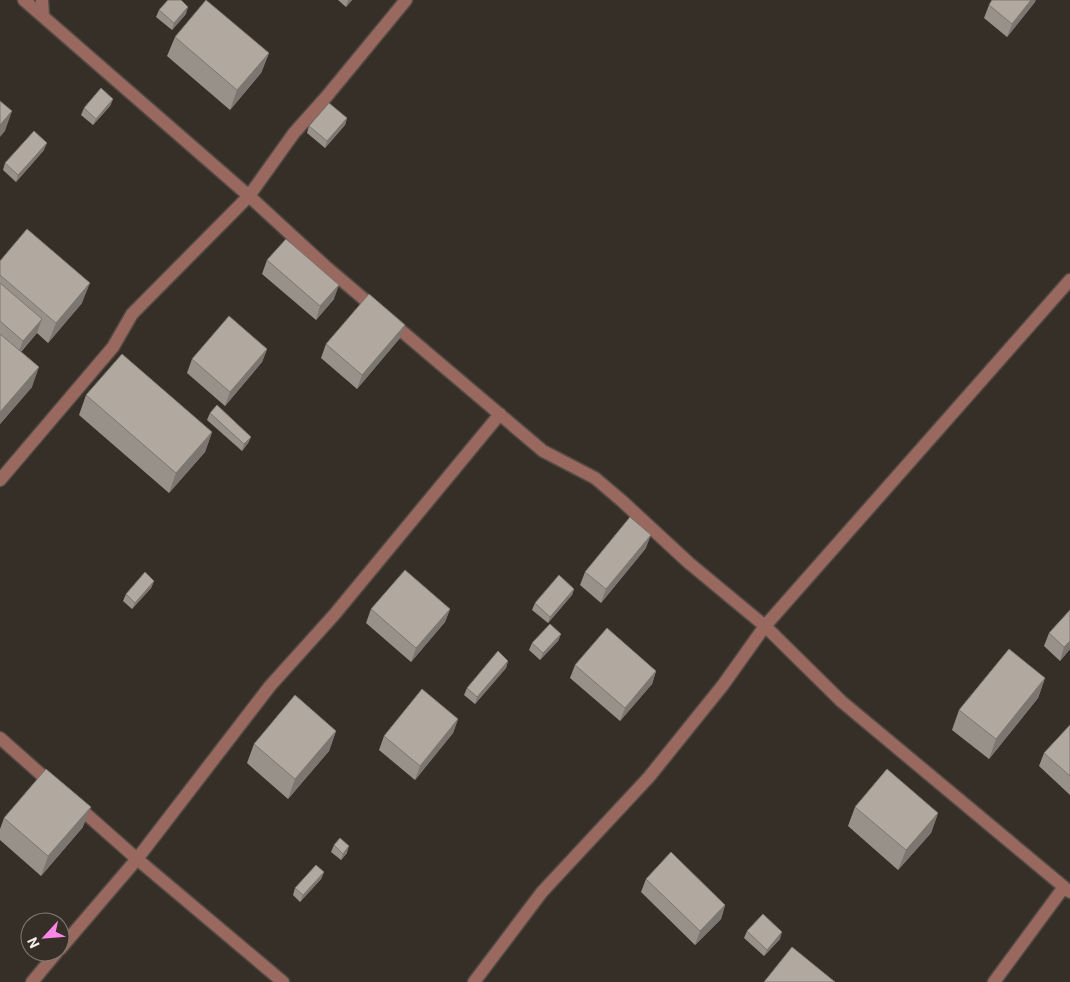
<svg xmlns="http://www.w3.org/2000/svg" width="1070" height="982" font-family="Roboto,sans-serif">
	<rect width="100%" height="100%" fill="#362f28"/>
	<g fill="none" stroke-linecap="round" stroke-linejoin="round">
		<g stroke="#514a43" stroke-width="15">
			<path id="street" d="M 24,0 L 249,196 L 325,266 L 543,451 L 595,478 L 622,501 L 689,563 L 765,626 L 841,701 L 1070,892
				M 42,0 L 43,15
				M 0,480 L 113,347 L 132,314 L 249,196 L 294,133 L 327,96 L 406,0
				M 0,738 L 53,785
				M 76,805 L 137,859 L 283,982
				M 60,949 L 137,859 L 270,686 L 334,615 L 500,414
				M 32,982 L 57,952
				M 474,982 L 542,892 L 649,777 L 723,685 L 765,626 L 1070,280
				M 994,982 L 1064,887"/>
		</g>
		<use href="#street" stroke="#99685e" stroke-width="12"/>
	</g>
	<path fill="#98918a" d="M 338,0 L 352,0 L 346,7 Z
		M 1035,2 L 1007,37 L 984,18 L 989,5 Z
		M 159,10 L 186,14 L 172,30 L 156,17 Z
		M 175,37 L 269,53 L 261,73 L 230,110 L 167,56 Z
		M 113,99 L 110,106 L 93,125 L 81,115 L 84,108 Z
		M 347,118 L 345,125 L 325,148 L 307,133 L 309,126 Z
		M 44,150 L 16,182 L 3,170 L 5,163 Z
		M 267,260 L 334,299 L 316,320 L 262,274 Z
		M 0,261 L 82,303 L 48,343 L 37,333 L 21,352 L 32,387 L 0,424 Z
		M 400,338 L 357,389 L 321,358 L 326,344 Z
		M 267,349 L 262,362 L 225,406 L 187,373 L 192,359 Z
		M 86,395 L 212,432 L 205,452 L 169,493 L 79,415 Z
		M 210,413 L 251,437 L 248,443 L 242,451 L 207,420 Z
		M 646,548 L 601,603 L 580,585 L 585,572 Z
		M 154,581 L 151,588 L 132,609 L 123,601 L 126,594 Z
		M 574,589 L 572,595 L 548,623 L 532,610 L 535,603 Z
		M 371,609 L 450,609 L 445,622 L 411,662 L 366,623 Z
		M 1049,633 L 1070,649 L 1060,661 L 1044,646 Z
		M 561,634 L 558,641 L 540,660 L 529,650 L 532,643 Z
		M 508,661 L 506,668 L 475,704 L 464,695 L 467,688 Z
		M 575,665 L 656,671 L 652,684 L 620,721 L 570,678 Z
		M 1045,678 L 1038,698 L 989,759 L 952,730 L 959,710 Z
		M 458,719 L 453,733 L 415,780 L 379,750 L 384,736 Z
		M 1070,725 L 1070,795 L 1039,766 L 1044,753 Z
		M 336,731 L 329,751 L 288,799 L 247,763 L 254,744 Z
		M 855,807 L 938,813 L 931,833 L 898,870 L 848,826 Z
		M 4,818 L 83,827 L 41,876 L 0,840 L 0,829 Z
		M 334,845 L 347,853 L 341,860 L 331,852 Z
		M 324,872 L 321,879 L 300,902 L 293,895 L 295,888 Z
		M 646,879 L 725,905 L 721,919 L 695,945 L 641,892 Z
		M 747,931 L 780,939 L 764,956 L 744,938 Z"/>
	<path fill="#7c7670" d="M 348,0 L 352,0 L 346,7 Z
		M 1031,0 L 1036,0 L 1035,2 L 1007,37 L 1012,24 Z
		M 188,7 L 186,14 L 172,30 L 174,23 Z
		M 269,53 L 261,73 L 230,110 L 237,90 Z
		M 113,99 L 110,106 L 93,125 L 96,119 Z
		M 12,111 L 5,131 L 0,137 L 0,125 Z
		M 347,118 L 345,125 L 325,148 L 327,141 Z
		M 47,143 L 44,150 L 16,182 L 18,175 Z
		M 90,283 L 82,303 L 48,343 L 56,323 Z
		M 339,285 L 334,299 L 316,320 L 320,306 Z
		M 42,319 L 37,333 L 18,354 L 23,341 Z
		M 405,325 L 400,338 L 357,389 L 362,375 Z
		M 267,349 L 262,362 L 225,406 L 230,392 Z
		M 39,367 L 32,387 L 0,424 L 0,412 Z
		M 212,432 L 205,452 L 169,493 L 176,473 Z
		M 251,437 L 248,443 L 242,451 L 244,444 Z
		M 651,535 L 646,548 L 601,603 L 606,589 Z
		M 154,581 L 151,588 L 132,609 L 135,603 Z
		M 574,589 L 572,595 L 548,623 L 550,617 Z
		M 450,609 L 445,622 L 411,662 L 416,648 Z
		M 561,634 L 558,641 L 540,660 L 543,653 Z
		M 1070,641 L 1070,649 L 1060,661 L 1064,647 Z
		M 508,661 L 506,668 L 475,704 L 477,697 Z
		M 656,671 L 652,684 L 620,721 L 625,708 Z
		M 1045,678 L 1038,698 L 989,759 L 996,739 Z
		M 458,719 L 453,733 L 415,780 L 420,766 Z
		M 336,731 L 329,751 L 288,799 L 295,779 Z
		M 91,807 L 83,827 L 41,876 L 48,856 Z
		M 938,813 L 931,833 L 898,870 L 906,850 Z
		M 349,846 L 347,853 L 341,860 L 343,854 Z
		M 324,872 L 321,879 L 300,902 L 303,895 Z
		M 725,905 L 721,919 L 695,945 L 700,931 Z
		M 782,932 L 780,939 L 764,956 L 767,950 Z"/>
	<path fill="#b1a9a0" stroke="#7c7670" d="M 168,0 L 181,0 L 188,7 L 174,23 L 159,10 Z
		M 206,0 L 269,53 L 237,90 L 175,37 Z
		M 992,0 L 1031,0 L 1012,24 L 989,5 Z
		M 101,88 L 113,99 L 96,119 L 84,108 Z
		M 0,101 L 12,111 L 0,125 Z
		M 329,103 L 347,118 L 327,141 L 309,126 Z
		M 34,131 L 47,143 L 18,175 L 5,163 Z
		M 27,229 L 90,283 L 56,323 L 0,275 L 0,261 Z
		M 286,239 L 339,285 L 320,306 L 267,260 Z
		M 0,283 L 42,319 L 23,341 L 0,321 Z
		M 369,294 L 405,325 L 362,375 L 326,344 Z
		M 229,316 L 267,349 L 230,392 L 192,359 Z
		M 0,334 L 39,367 L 0,412 Z
		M 122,354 L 212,432 L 176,473 L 86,395 Z
		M 217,405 L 251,437 L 244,444 L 210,413 Z
		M 630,517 L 651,535 L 606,589 L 585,572 Z
		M 405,570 L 450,609 L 416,648 L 371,609 Z
		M 145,572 L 154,581 L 135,603 L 126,594 Z
		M 559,575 L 574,589 L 550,617 L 535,603 Z
		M 1070,610 L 1070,641 L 1064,647 L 1049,633 Z
		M 550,624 L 561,634 L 543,653 L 532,643 Z
		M 607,628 L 656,671 L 625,708 L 575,665 Z
		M 1009,649 L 1045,678 L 996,739 L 959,710 Z
		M 498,651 L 508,661 L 477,697 L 467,688 Z
		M 422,689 L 458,719 L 420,766 L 384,736 Z
		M 295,695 L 336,731 L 295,779 L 254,744 Z
		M 1070,725 L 1070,776 L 1044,753 Z
		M 46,769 L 91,807 L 48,856 L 4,818 Z
		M 887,769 L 938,813 L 906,850 L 855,807 Z
		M 340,838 L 349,846 L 343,854 L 334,845 Z
		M 671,852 L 725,905 L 700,931 L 646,879 Z
		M 316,865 L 324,872 L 303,895 L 295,888 Z
		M 763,914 L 782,932 L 767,950 L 747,931 Z
		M 792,947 L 835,982 L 764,982 Z"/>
	<g transform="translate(45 937) rotate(244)"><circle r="24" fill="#362f28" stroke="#827c76"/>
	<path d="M0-4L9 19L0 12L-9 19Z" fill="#fa87e7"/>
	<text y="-8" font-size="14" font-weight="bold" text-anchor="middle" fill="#f5f0ec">N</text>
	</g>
</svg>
